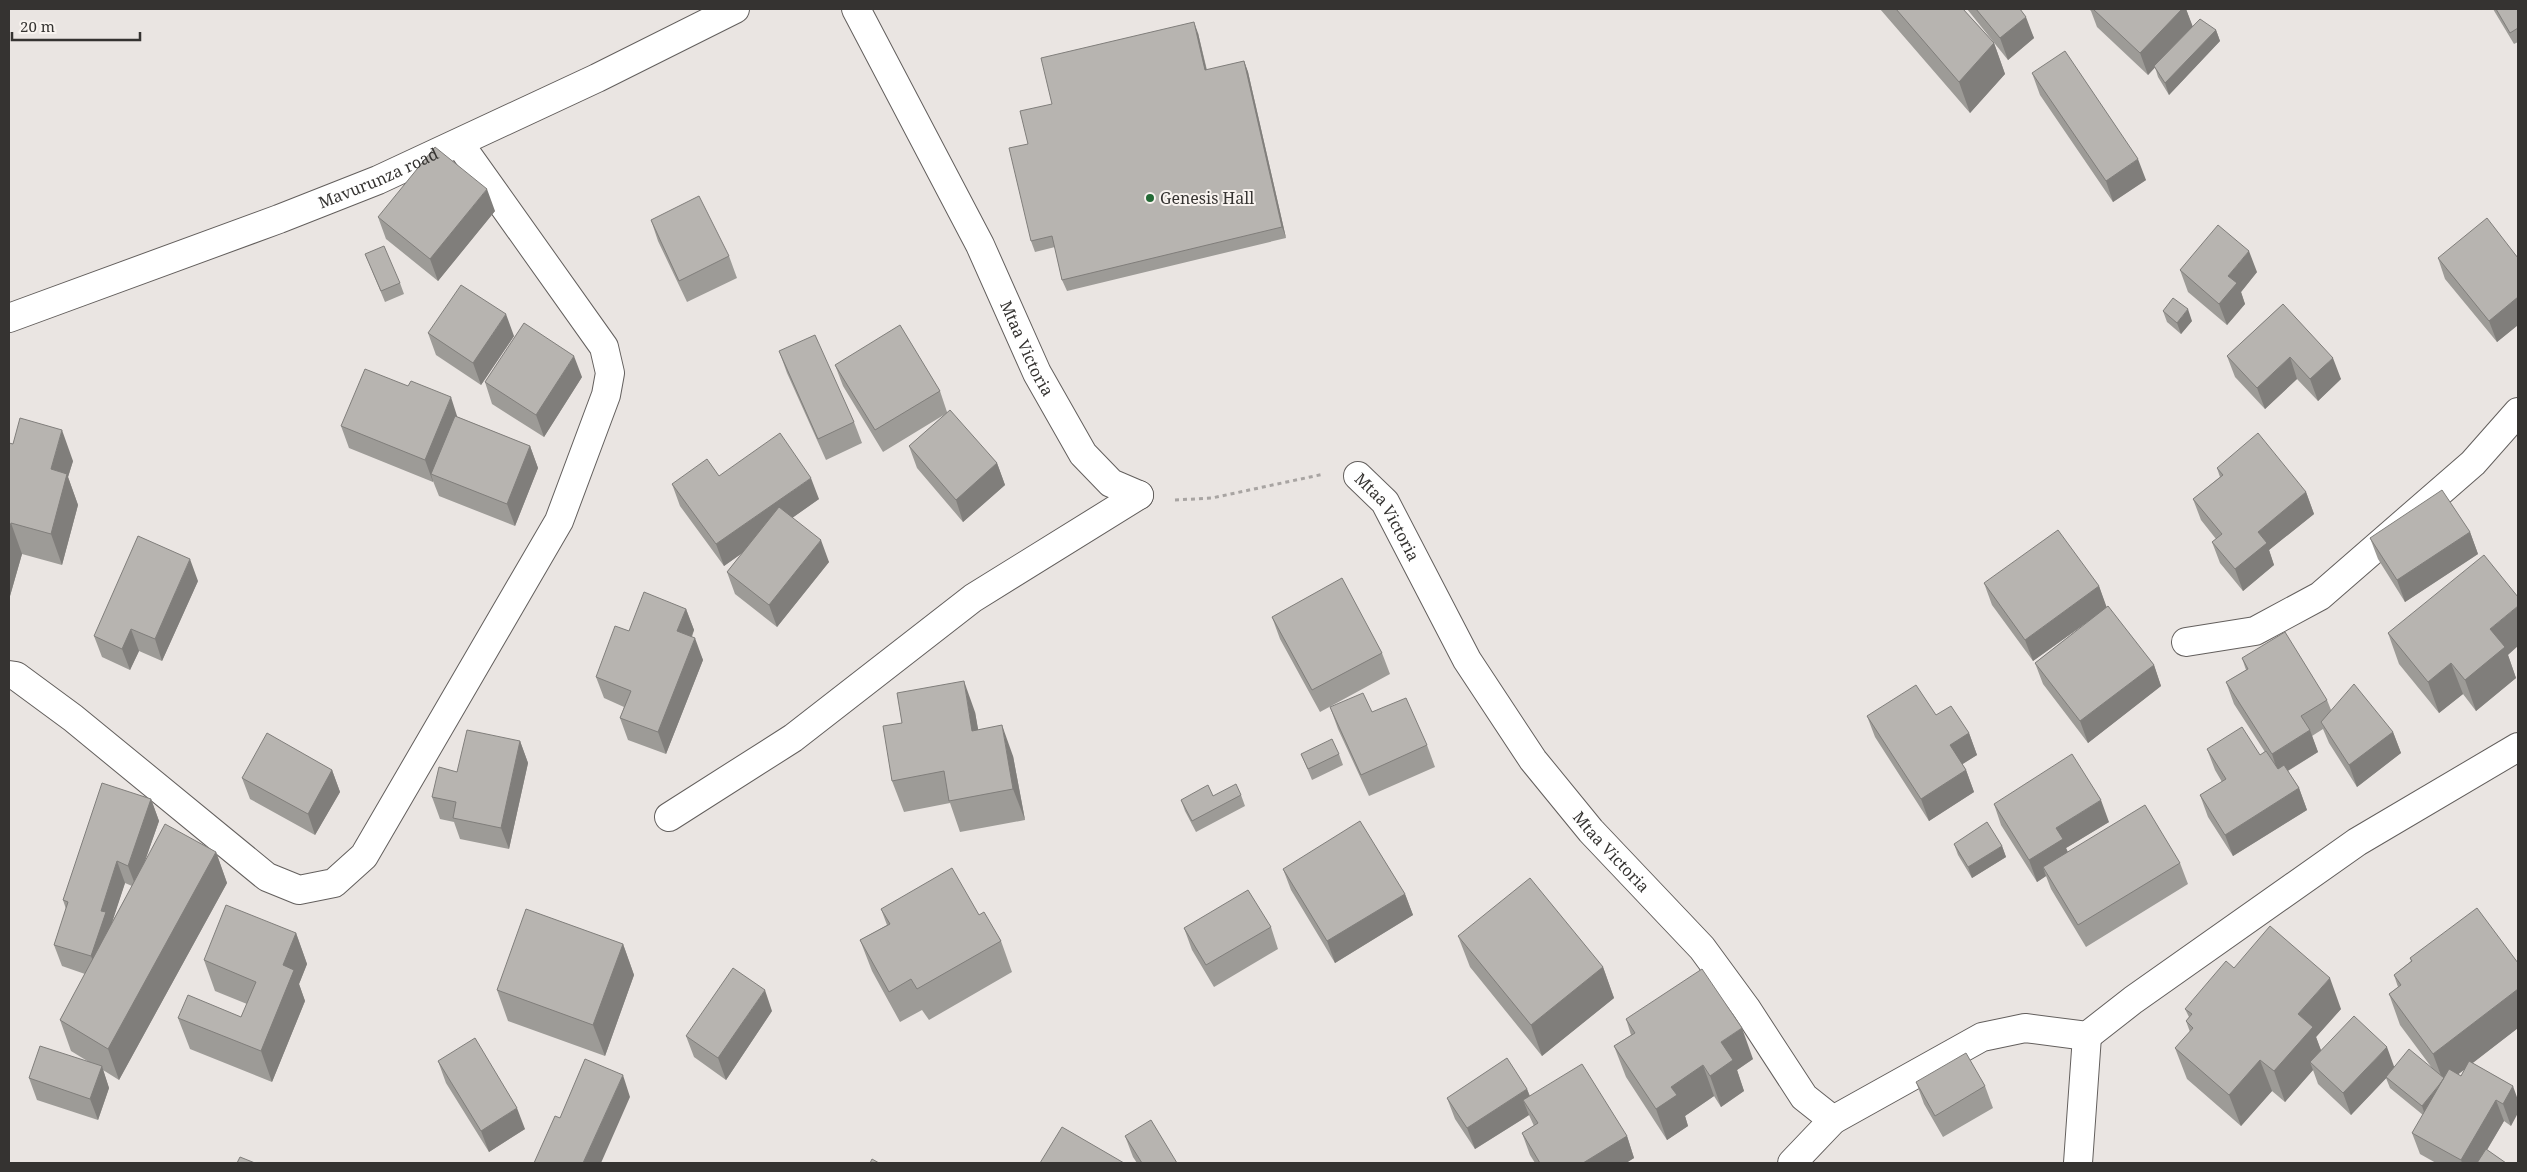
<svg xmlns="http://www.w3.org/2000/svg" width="2527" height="1172" font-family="'Noto Serif',serif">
	<rect width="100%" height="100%" fill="#eae5e2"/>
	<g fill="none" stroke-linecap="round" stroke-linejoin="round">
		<g stroke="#635f5d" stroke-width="30">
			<g id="minor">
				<path id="s1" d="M 856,9 L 980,245 L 1037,373 L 1083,454 L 1111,483 L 1139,495"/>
				<path id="s2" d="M 9,318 L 279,219 L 378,180 L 597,78 L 735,9"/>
				<path id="s3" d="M 1358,476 L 1385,502 L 1467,660 L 1533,760 L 1591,831 L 1702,948 L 1746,1008 L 1804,1097 L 1833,1120"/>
				<path d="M 2186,642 L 2255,631 L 2320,596 L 2473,463 L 2518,412"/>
				<path d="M 9,675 L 16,676 L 73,718 L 267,877 L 299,890 L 334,883 L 364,856 L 559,521 L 606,395 L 610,373 L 604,347 L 459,143"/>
				<path d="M 669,817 L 793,738 L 973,598 L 1139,495"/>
				<path d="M 1792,1163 L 1833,1120 L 1982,1037 L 2025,1028 L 2087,1036 L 2133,1000 L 2357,842 L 2518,747"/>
				<path d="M 2078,1163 L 2087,1036"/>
			</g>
		</g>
		<path stroke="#a8a4a2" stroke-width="3" stroke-dasharray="4 4" stroke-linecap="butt" d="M 1175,500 L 1212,498 L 1324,474"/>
		<use href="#minor" stroke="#fff" stroke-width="28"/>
	</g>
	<path fill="#9d9b97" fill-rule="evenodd" d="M 1880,9 L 1963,9 L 1994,43 L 2005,74 L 1970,113 Z
		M 1967,9 L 2020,9 L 2034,38 L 2008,60 Z
		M 2089,9 L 2186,9 L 2192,26 L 2216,30 L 2220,41 L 2169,95 L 2158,77 L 2155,67 L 2148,75 L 2097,27 L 2091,11 Z
		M 2493,9 L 2518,9 L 2518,42 L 2514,44 Z
		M 1198,33 L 1207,70 L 1244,61 L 1248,72 L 1286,238 L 1067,291 L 1062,280 L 1055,247 L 1035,252 L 1031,241 L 1028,144 L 1052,104 Z
		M 2032,73 L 2146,180 L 2113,202 L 2040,95 Z
		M 495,211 L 438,281 L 386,239 L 378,217 Z
		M 651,220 L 729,256 L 737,278 L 687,302 L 658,241 Z
		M 365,254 L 400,283 L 404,294 L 385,302 Z
		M 2438,258 L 2518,258 L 2518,325 L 2497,342 L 2445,279 Z
		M 2180,270 L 2257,272 L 2241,292 L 2245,304 L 2227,325 L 2188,292 Z
		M 2283,304 L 2341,379 L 2318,401 L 2297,379 L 2265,409 L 2235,377 L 2227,356 Z
		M 2163,311 L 2192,321 L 2181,334 L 2167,322 Z
		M 428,333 L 514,336 L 481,385 L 436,355 Z
		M 779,351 L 854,422 L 862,443 L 826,460 L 787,373 Z
		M 835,365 L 940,391 L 947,412 L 997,463 L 1005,485 L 963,522 L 917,468 L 909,446 L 947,413 L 883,452 L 843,386 Z
		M 582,377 L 544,437 L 492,404 L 485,382 Z
		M 458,417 L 530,446 L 538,468 L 515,526 L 439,496 L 433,481 L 433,482 L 349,448 L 341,426 Z
		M 9,443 L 73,461 L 68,477 L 78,505 L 62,565 L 22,554 L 10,596 L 9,596 Z
		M 2217,468 L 2306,492 L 2314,514 L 2269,550 L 2274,565 L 2243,591 L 2220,563 L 2212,542 L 2216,539 L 2201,520 L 2193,499 L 2220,477 Z
		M 719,476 L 819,499 L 792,518 L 829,562 L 777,627 L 735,594 L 727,572 L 742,553 L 724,566 L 680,506 L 672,484 Z
		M 2470,532 L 2478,554 L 2405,602 L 2378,559 L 2370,538 Z
		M 198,581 L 162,661 L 139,651 L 130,670 L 102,657 L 94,636 Z
		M 1984,583 L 2099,586 L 2106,607 L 2154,665 L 2161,686 L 2088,743 L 2043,684 L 2035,663 L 2094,617 L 2033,661 L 1992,605 Z
		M 686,609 L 694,630 L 692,637 L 703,660 L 666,754 L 628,740 L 620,718 L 624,707 L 604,698 L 596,677 L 629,631 Z
		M 1272,617 L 1382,653 L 1390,674 L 1320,712 L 1280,639 Z
		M 2388,633 L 2508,655 L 2516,678 L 2476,711 L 2463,694 L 2439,713 L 2399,664 Z
		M 2242,658 L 2327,700 L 2331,710 L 2393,732 L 2401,753 L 2357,787 L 2329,743 L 2323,729 L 2312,736 L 2318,752 L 2288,771 L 2299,788 L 2307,810 L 2233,856 L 2208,817 L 2200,795 L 2222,782 L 2215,770 L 2207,749 L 2260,755 L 2265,752 L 2234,704 L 2226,682 L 2246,670 Z
		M 1330,707 L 1372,712 L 1427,745 L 1435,767 L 1369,796 L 1338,729 Z
		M 975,712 L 978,730 L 1013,756 L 1025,820 L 960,832 L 950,803 L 904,812 L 892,781 Z
		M 1936,715 L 1969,733 L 1977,755 L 1962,764 L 1966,770 L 1974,792 L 1929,821 L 1875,737 L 1867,716 Z
		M 520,741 L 528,763 L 509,849 L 460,839 L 454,822 L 440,819 L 432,797 L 457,772 Z
		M 1301,754 L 1339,754 L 1343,765 L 1312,780 Z
		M 332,770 L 340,792 L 315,835 L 250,799 L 242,778 Z
		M 1241,795 L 1245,806 L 1196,832 L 1185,811 L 1181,800 L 1213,796 Z
		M 151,799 L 159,821 L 144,863 L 216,852 L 227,883 L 119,1080 L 103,1070 L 109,1088 L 98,1120 L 37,1100 L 29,1078 L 89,1062 L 71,1051 L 60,1020 L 85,974 L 62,966 L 54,945 L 66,909 L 63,900 ZM 125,883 L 132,886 L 111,924 Z
		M 1994,804 L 2109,822 L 2066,848 L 2068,852 L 2180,863 L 2188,884 L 2086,947 L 2051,889 L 2046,876 L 2037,882 L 2001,825 Z
		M 1954,844 L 2002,846 L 2006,857 L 1972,878 L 1958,855 Z
		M 1283,869 L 1405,894 L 1413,915 L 1335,963 L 1291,890 Z
		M 881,909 L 979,915 L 1001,941 L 1012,972 L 929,1020 L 922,1010 L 900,1022 L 872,971 L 860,940 L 887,925 Z
		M 1271,927 L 1278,949 L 1214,987 L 1192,950 L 1184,928 Z
		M 296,933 L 307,964 L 299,984 L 305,1001 L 272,1082 L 190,1049 L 178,1018 L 241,1017 L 247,1004 L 215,991 L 204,960 Z
		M 1458,936 L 1603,967 L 1614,998 L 1542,1056 L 1470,967 Z
		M 623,944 L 634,975 L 605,1056 L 508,1021 L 497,990 Z
		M 2410,958 L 2518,963 L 2518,1028 L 2472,1063 L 2513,1086 L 2511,1126 L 2504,1121 L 2487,1150 L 2506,1163 L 2436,1163 L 2420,1154 L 2412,1133 L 2423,1115 L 2390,1088 L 2386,1078 L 2351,1115 L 2318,1084 L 2313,1070 L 2285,1102 L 2272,1091 L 2241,1126 L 2187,1079 L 2175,1048 L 2190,1032 L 2186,1021 L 2189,1017 L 2185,1009 L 2234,968 L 2341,1009 L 2316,1037 L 2321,1051 L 2394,1067 L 2432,1068 L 2400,1025 L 2389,994 L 2398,987 L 2394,975 L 2411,961 ZM 2465,1069 L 2461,1076 L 2458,1074 Z
		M 772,1011 L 726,1080 L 694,1057 L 686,1036 Z
		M 1626,1019 L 1753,1059 L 1737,1070 L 1744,1091 L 1721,1107 L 1714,1096 L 1685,1116 L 1688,1126 L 1667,1140 L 1626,1077 L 1614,1046 L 1631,1035 Z
		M 438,1061 L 525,1129 L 489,1152 L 446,1083 Z
		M 1916,1082 L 1985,1086 L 1993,1108 L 1943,1137 L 1924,1104 Z
		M 1527,1089 L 1530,1096 L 1627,1136 L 1634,1158 L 1626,1163 L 1535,1163 L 1530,1155 L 1522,1133 L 1534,1126 L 1529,1115 L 1475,1149 L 1455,1119 L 1447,1098 Z
		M 1125,1136 L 1177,1163 L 1137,1163 L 1133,1157 Z"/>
	<path fill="#807e7b" d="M 2182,9 L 2186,9 L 2193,27 L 2148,75 L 2140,53 Z
		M 2026,17 L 2034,38 L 2008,60 L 2000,38 Z
		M 1194,22 L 1198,33 L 1209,81 L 1205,70 Z
		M 2216,30 L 2220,41 L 2169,95 L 2165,83 Z
		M 1994,43 L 2005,74 L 1970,113 L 1959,82 Z
		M 1244,61 L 1248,72 L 1286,238 L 1282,227 Z
		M 2138,159 L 2146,180 L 2113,202 L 2106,181 Z
		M 487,189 L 495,211 L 438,281 L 430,259 Z
		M 2249,251 L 2257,272 L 2241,292 L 2245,304 L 2227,325 L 2219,304 L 2228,276 Z
		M 2518,297 L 2518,325 L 2497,342 L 2489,321 Z
		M 2188,309 L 2192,321 L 2181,334 L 2177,323 Z
		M 506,314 L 514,336 L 481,385 L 473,363 Z
		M 574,356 L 582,377 L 544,437 L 536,415 Z
		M 2290,357 L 2297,379 L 2265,409 L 2257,388 Z
		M 2333,358 L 2341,379 L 2318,401 L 2310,379 Z
		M 451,397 L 458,419 L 431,474 L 433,481 L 433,482 L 425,460 Z
		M 62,430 L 73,461 L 68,477 L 78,505 L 62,565 L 51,534 L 51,469 Z
		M 530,446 L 538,468 L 515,526 L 507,504 Z
		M 997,463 L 1005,485 L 963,522 L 956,500 Z
		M 811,478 L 819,499 L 724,566 L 716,544 Z
		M 2306,492 L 2314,514 L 2269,550 L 2274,565 L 2243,591 L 2235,569 L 2258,532 Z
		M 11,523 L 22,554 L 10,596 L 9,592 L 9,530 Z
		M 2470,532 L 2478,554 L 2405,602 L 2397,580 Z
		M 821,540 L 829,562 L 777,627 L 769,605 Z
		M 190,559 L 198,581 L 162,661 L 155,639 Z
		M 2099,586 L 2107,608 L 2033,661 L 2025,640 Z
		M 2518,606 L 2518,646 L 2508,655 L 2516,678 L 2476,711 L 2465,680 L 2490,629 Z
		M 686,609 L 694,630 L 685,652 L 677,631 Z
		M 131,629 L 139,651 L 130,670 L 122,649 Z
		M 695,638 L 703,660 L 666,754 L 658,732 Z
		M 2451,663 L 2463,694 L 2439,713 L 2428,682 Z
		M 2154,665 L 2161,686 L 2088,743 L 2080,721 Z
		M 964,681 L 975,712 L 984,762 L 972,731 Z
		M 1002,725 L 1013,756 L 1025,820 L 1013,789 Z
		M 2310,730 L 2318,752 L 2279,776 L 2272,754 Z
		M 2393,732 L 2401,753 L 2357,787 L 2349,765 Z
		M 1969,733 L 1977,755 L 1958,767 L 1950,745 Z
		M 520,741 L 528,763 L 509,849 L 501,828 Z
		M 332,770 L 340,792 L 315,835 L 308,814 Z
		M 1966,770 L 1974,792 L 1929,821 L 1921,799 Z
		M 2299,788 L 2307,810 L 2233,856 L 2225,835 Z
		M 151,799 L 159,821 L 136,887 L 128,866 Z
		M 2101,800 L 2109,822 L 2066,848 L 2071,861 L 2043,867 L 2046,876 L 2037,882 L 2029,860 L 2056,828 Z
		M 2002,846 L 2006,857 L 1972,878 L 1968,867 Z
		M 216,852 L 227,883 L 119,1080 L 108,1049 Z
		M 117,861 L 125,883 L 111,926 L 99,978 L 91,956 L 101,911 Z
		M 1405,894 L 1413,915 L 1335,963 L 1327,941 Z
		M 296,933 L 307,964 L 299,984 L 305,1001 L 272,1082 L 261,1051 L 283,965 Z
		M 623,944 L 634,975 L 605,1056 L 593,1025 Z
		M 1603,967 L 1614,998 L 1542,1056 L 1531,1025 Z
		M 2330,978 L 2341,1009 L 2316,1037 L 2324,1058 L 2310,1062 L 2313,1070 L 2285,1102 L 2274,1071 L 2298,1014 Z
		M 2518,989 L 2518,1028 L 2447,1083 L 2426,1118 L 2422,1106 L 2443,1081 L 2433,1054 Z
		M 765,990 L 772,1011 L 726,1080 L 718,1058 Z
		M 1742,1028 L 1753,1059 L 1737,1070 L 1744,1091 L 1721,1107 L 1710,1076 L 1721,1042 Z
		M 2387,1047 L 2395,1069 L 2351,1115 L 2343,1093 Z
		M 2260,1060 L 2272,1091 L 2241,1126 L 2229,1095 Z
		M 1703,1065 L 1714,1096 L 1685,1116 L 1688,1126 L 1667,1140 L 1656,1109 L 1671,1087 Z
		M 102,1066 L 109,1088 L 98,1120 L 90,1099 Z
		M 623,1075 L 630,1097 L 601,1163 L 583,1163 Z
		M 2513,1086 L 2518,1100 L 2518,1113 L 2511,1126 L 2503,1104 Z
		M 1527,1089 L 1535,1111 L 1523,1100 L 1529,1115 L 1475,1149 L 1467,1128 Z
		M 2496,1100 L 2504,1121 L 2479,1163 L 2462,1163 L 2461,1160 Z
		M 517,1108 L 525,1129 L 489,1152 L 481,1131 Z
		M 1627,1136 L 1634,1158 L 1626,1163 L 1583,1163 Z"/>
	<path fill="#b7b4b0" stroke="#807e7b" d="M 1896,9 L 1963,9 L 1994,43 L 1959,82 Z
		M 1976,9 L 2020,9 L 2026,17 L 2000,38 Z
		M 2093,9 L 2182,9 L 2140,53 Z
		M 2496,9 L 2518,9 L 2518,28 L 2510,33 Z
		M 2200,19 L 2216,30 L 2165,83 L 2154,66 Z
		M 1194,22 L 1205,70 L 1244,61 L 1282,227 L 1062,280 L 1052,236 L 1031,241 L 1009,148 L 1028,144 L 1020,111 L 1052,104 L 1041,58 Z
		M 2065,51 L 2138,159 L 2106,181 L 2032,73 Z
		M 435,147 L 487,189 L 430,259 L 378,217 Z
		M 699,196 L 729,256 L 679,281 L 651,220 Z
		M 2487,218 L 2518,258 L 2518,297 L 2489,321 L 2438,258 Z
		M 2218,225 L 2249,251 L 2228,276 L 2237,283 L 2219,304 L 2180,270 Z
		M 384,246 L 400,283 L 381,291 L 365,254 Z
		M 461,285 L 506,314 L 473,363 L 428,333 Z
		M 2173,298 L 2188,309 L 2177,323 L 2163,311 Z
		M 2283,304 L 2333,358 L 2310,379 L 2290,357 L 2257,388 L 2227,356 Z
		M 524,323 L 574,356 L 536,415 L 485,382 Z
		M 900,325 L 940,391 L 875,430 L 835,365 Z
		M 815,335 L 854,422 L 818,439 L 779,351 Z
		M 365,369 L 408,386 L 411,381 L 451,397 L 425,460 L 341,426 Z
		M 950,410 L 997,463 L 956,500 L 909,446 Z
		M 455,416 L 530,446 L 507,504 L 431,474 Z
		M 20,418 L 62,430 L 51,469 L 67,474 L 51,534 L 11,523 L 9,530 L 9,443 L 13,444 Z
		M 780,433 L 811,478 L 716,544 L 672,484 L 707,459 L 719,476 Z
		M 2258,433 L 2306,492 L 2258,532 L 2267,543 L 2235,569 L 2212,542 L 2222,534 L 2193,499 L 2223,475 L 2217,468 Z
		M 2442,490 L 2470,532 L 2397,580 L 2370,538 Z
		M 779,507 L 821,540 L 769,605 L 727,572 Z
		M 2058,530 L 2099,586 L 2025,640 L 1984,583 Z
		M 138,536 L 190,559 L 155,639 L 131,629 L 122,649 L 94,636 Z
		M 2484,555 L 2518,597 L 2518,606 L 2490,629 L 2505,647 L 2465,680 L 2451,663 L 2428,682 L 2388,633 Z
		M 1342,578 L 1382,653 L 1312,690 L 1272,617 Z
		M 644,592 L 686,609 L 677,631 L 695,638 L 658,732 L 620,718 L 631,691 L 596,677 L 615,626 L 629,631 Z
		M 2108,606 L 2154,665 L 2080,721 L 2035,663 Z
		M 2285,632 L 2327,700 L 2301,716 L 2310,730 L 2272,754 L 2226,682 L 2248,669 L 2242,658 Z
		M 964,681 L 972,731 L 1002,725 L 1013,789 L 949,801 L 944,771 L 892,781 L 883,726 L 902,723 L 897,693 Z
		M 2354,684 L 2393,732 L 2349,765 L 2321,722 Z
		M 1916,685 L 1936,715 L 1951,706 L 1969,733 L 1950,745 L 1966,770 L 1921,799 L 1867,716 Z
		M 1363,693 L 1372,712 L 1406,698 L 1427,745 L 1361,775 L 1330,707 Z
		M 2242,727 L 2260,755 L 2266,751 L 2278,769 L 2284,765 L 2299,788 L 2225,835 L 2200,795 L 2226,779 L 2207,749 Z
		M 467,730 L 520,741 L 501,828 L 453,818 L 456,802 L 432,797 L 439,767 L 457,772 Z
		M 267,733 L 332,770 L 308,814 L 242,778 Z
		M 1332,739 L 1339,754 L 1308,769 L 1301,754 Z
		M 2072,754 L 2101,800 L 2056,828 L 2063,839 L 2029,860 L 1994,804 Z
		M 102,783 L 151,799 L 128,866 L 117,861 L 101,911 L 106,912 L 91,956 L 54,945 L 68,902 L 63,900 Z
		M 1236,784 L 1241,795 L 1192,821 L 1181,800 L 1208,785 L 1213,796 Z
		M 2145,805 L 2180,863 L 2078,925 L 2043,867 Z
		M 1360,821 L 1405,894 L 1327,941 L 1283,869 Z
		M 1987,822 L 2002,846 L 1968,867 L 1954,844 Z
		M 165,824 L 216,852 L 108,1049 L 60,1020 Z
		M 952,868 L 979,915 L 984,912 L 1001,941 L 917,989 L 911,979 L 889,992 L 860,940 L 890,924 L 881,909 Z
		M 1530,878 L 1603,967 L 1531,1025 L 1458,936 Z
		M 1248,890 L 1271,927 L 1206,965 L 1184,928 Z
		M 226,905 L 296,933 L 283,965 L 294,970 L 261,1051 L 178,1018 L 188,995 L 241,1017 L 256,982 L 204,960 Z
		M 2477,908 L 2518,963 L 2518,989 L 2433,1054 L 2389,994 L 2401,985 L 2394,975 L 2412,961 L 2410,958 Z
		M 526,909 L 623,944 L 593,1025 L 497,990 Z
		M 2270,926 L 2330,978 L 2298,1014 L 2313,1027 L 2274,1071 L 2260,1060 L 2229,1095 L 2175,1048 L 2193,1028 L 2186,1021 L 2192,1014 L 2185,1009 L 2226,961 L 2234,968 Z
		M 733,968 L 765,990 L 718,1058 L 686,1036 Z
		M 1702,969 L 1742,1028 L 1721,1042 L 1733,1060 L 1710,1076 L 1703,1065 L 1671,1087 L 1677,1095 L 1656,1109 L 1614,1046 L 1635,1033 L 1626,1019 Z
		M 2354,1016 L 2387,1047 L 2343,1093 L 2310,1062 Z
		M 475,1038 L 517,1108 L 481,1131 L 438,1061 Z
		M 40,1046 L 102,1066 L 90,1099 L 29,1078 Z
		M 2409,1049 L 2444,1078 L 2439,1085 L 2422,1106 L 2386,1077 Z
		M 1966,1053 L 1985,1086 L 1935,1116 L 1916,1082 Z
		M 1507,1058 L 1527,1089 L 1467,1128 L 1447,1098 Z
		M 585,1059 L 623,1075 L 583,1163 L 534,1163 L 555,1116 L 560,1118 Z
		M 2469,1061 L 2513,1086 L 2503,1104 L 2496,1100 L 2461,1160 L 2412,1133 L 2449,1069 L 2461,1076 Z
		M 1582,1064 L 1627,1136 L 1583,1163 L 1540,1163 L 1522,1133 L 1538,1123 L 1523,1100 Z
		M 1151,1120 L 1177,1163 L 1142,1163 L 1125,1136 Z
		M 1062,1127 L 1124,1163 L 1040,1163 Z
		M 2486,1149 L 2506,1163 L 2477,1163 Z
		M 240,1157 L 255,1163 L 237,1163 Z
		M 872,1159 L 879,1163 L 870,1163 Z"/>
	<circle fill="#246a36" stroke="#f8f3ef" stroke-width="2" cx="1150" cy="198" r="5"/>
	<g text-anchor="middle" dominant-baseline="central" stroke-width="4" stroke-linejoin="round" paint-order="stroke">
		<g font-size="16" fill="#353331" stroke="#f8f3ef">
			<text stroke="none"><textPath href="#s2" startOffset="395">Mavurunza road</textPath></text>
			<text stroke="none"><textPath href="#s1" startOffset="380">Mtaa Victoria</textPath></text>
			<text stroke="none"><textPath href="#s3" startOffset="51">Mtaa Victoria</textPath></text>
			<text stroke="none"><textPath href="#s3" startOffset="456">Mtaa Victoria</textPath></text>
		</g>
		<g font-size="16" fill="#353331" stroke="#f8f3ef" text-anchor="start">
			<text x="1160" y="198">Genesis Hall</text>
		</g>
	</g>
	<rect width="2527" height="1172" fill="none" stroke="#353331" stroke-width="20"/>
	<path d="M12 32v8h128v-8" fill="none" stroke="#353331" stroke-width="2.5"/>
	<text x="20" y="32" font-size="15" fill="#353331" stroke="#f8f3ef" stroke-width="4" paint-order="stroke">20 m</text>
</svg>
